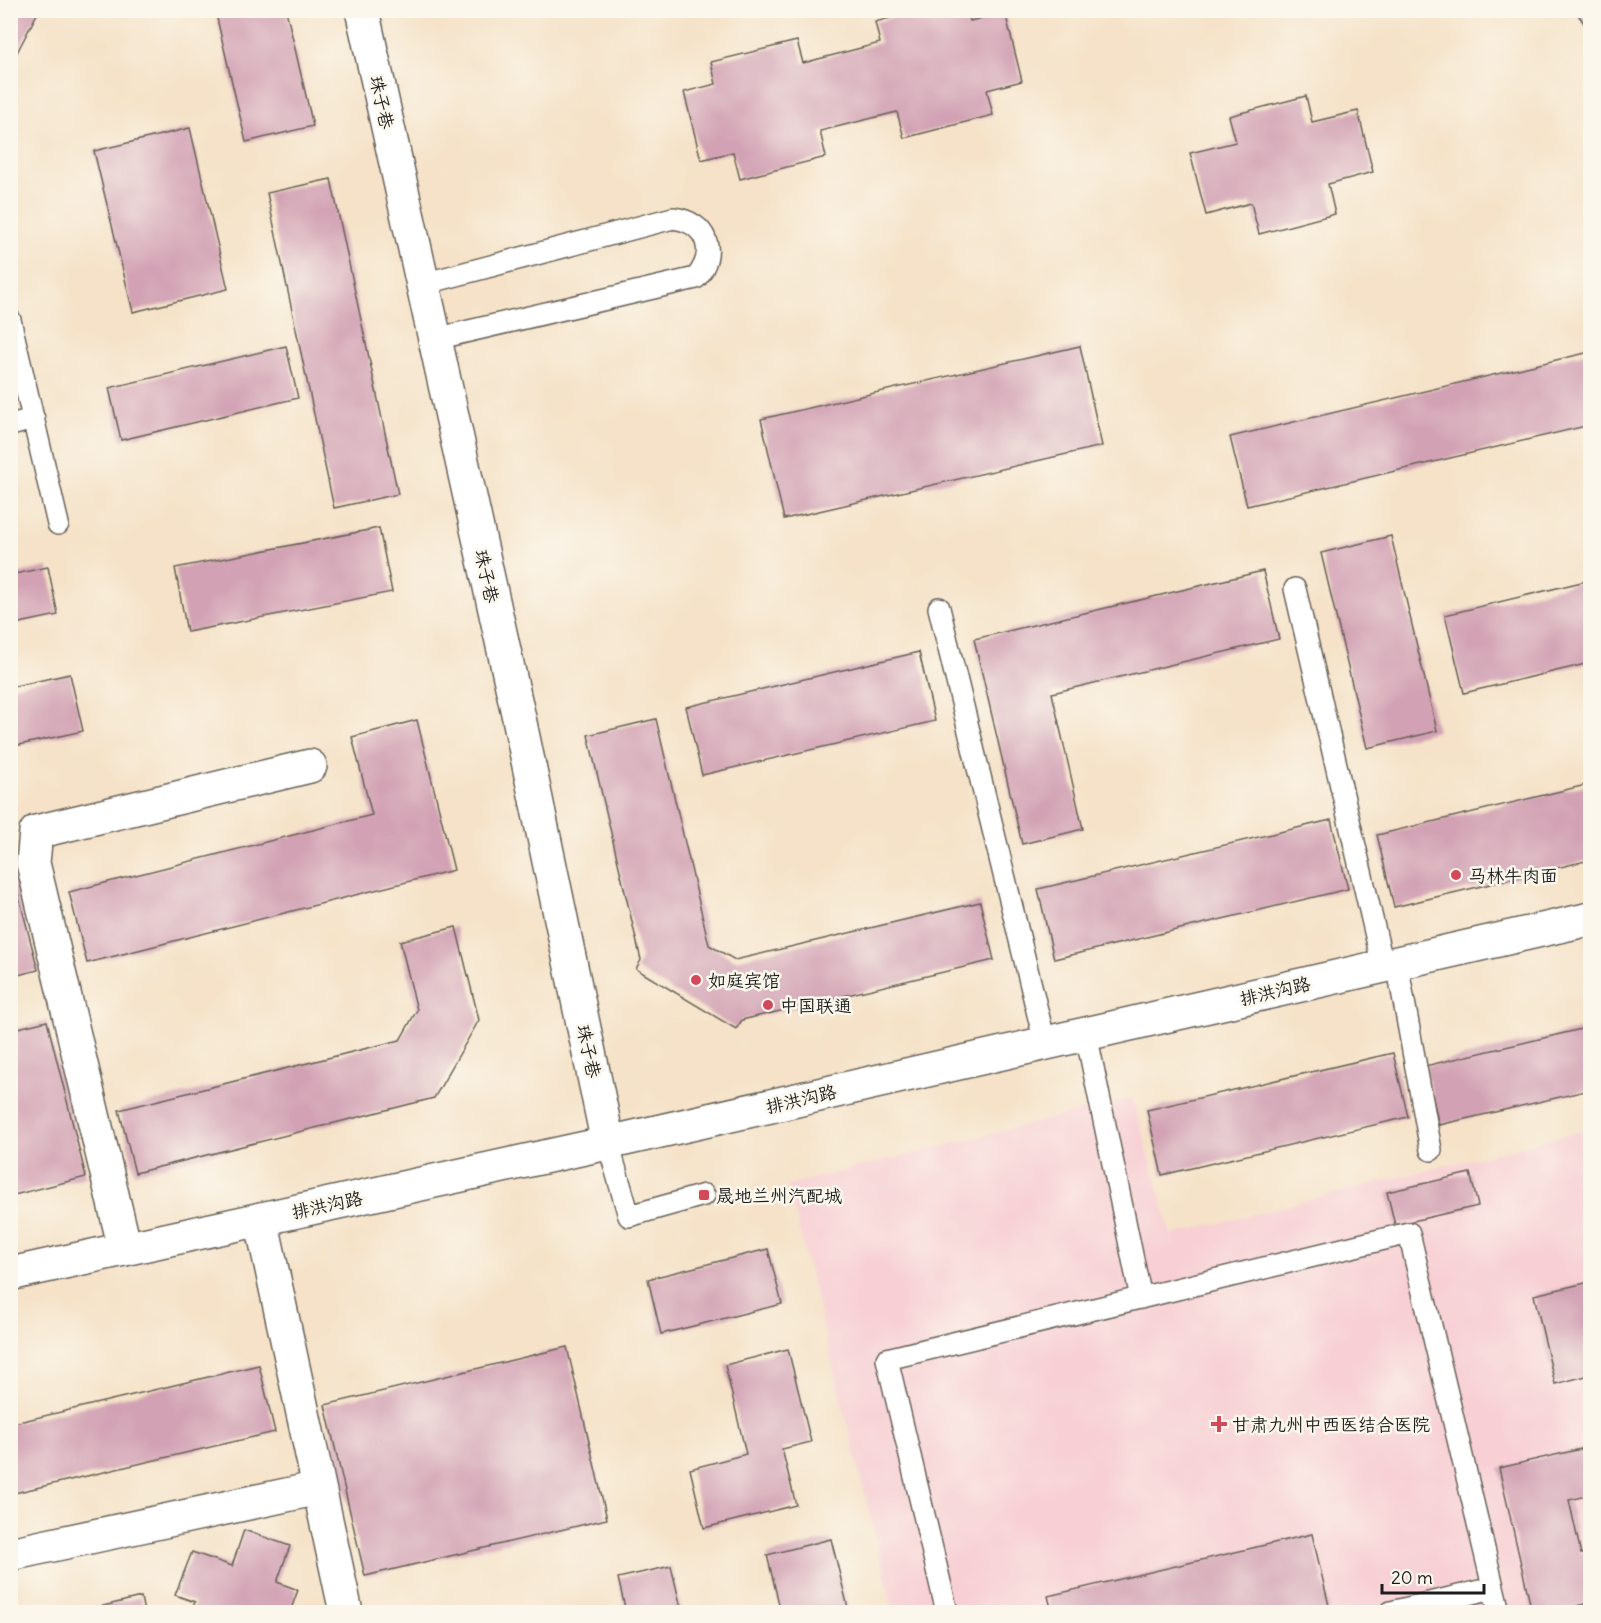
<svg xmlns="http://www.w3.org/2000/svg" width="1601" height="1623" font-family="Delius,'LXGW WenKai TC',sans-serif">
	<rect width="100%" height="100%" fill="#fbf7ec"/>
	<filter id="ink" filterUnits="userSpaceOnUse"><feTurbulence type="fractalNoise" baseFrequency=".0167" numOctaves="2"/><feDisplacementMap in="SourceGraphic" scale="12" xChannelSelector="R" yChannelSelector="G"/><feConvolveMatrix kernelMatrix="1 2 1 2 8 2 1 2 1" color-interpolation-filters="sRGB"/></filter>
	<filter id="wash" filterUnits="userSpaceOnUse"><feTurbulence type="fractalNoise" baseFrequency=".008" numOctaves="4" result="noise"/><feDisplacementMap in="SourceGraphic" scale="24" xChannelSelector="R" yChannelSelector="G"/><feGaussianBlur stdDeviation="1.35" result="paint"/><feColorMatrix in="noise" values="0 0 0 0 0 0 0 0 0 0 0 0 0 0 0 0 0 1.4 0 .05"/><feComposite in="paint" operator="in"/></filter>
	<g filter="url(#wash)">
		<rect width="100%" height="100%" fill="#f5e2c8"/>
		<path fill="#f7cfd4" d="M 1133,1098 L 1171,1235 L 1590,1129 L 1590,1612 L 894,1612 L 788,1185 Z"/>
		<g id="blocks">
			<path fill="#d2a2b4" d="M 10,10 L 39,10 L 10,66 Z
				M 215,10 L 286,10 L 313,126 L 246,142 Z
				M 920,10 L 967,10 L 970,21 L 1005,12 L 1022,81 L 987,90 L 993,115 L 904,138 L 897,112 L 820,131 L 826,157 L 740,179 L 733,152 L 701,160 L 684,92 L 716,84 L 711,62 L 797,41 L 803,63 L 880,43 L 875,22 Z
				M 1575,10 L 1590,10 L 1590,28 L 1588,29 Z
				M 1306,96 L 1312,122 L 1358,111 L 1373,172 L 1328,184 L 1335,214 L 1259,234 L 1251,203 L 1206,215 L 1190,153 L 1236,142 L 1229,116 Z
				M 190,128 L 228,289 L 133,312 L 94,151 Z
				M 331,179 L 398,494 L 334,508 L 267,193 Z
				M 286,346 L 298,398 L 121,440 L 109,388 Z
				M 1080,346 L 1102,446 L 784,519 L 761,419 Z
				M 1590,352 L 1590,425 L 1247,506 L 1230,437 Z
				M 379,528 L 392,592 L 187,632 L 175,568 Z
				M 1391,536 L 1437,731 L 1367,748 L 1321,553 Z
				M 48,567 L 58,615 L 10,625 L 10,575 Z
				M 1263,571 L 1279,639 L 1052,693 L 1083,829 L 1022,844 L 974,639 Z
				M 1590,580 L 1590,663 L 1464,693 L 1445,615 Z
				M 919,652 L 935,721 L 702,775 L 686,707 Z
				M 70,674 L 83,731 L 10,747 L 10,687 Z
				M 656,719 L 709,945 L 735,960 L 980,902 L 994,960 L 742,1020 L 736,1029 L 636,969 L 641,960 L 588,735 Z
				M 417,720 L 454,870 L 87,963 L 69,892 L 372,815 L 352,737 Z
				M 1590,784 L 1590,860 L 1394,907 L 1377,835 Z
				M 1331,820 L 1348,889 L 1054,959 L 1038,889 Z
				M 10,862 L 38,970 L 10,977 Z
				M 456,927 L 479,1020 L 434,1098 L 135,1173 L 119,1110 L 400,1040 L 417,1010 L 400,941 Z
				M 47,1021 L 86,1177 L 10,1196 L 10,1030 Z
				M 1590,1027 L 1590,1090 L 1439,1125 L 1425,1066 Z
				M 1393,1053 L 1408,1117 L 1162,1175 L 1147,1110 Z
				M 1470,1173 L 1478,1206 L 1395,1225 L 1387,1192 Z
				M 768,1249 L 782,1304 L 661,1334 L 648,1279 Z
				M 1590,1282 L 1590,1375 L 1555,1384 L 1534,1295 Z
				M 567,1347 L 607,1519 L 365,1576 L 325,1405 Z
				M 788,1349 L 811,1442 L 782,1449 L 796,1505 L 704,1528 L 690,1469 L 746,1454 L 725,1365 Z
				M 259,1365 L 275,1432 L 10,1494 L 10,1424 Z
				M 1590,1447 L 1590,1495 L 1569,1500 L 1581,1554 L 1590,1552 L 1590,1603 L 1552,1612 L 1532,1612 L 1499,1468 Z
				M 244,1530 L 290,1546 L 277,1582 L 298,1590 L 290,1612 L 191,1612 L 195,1602 L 175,1595 L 192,1552 L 232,1566 Z
				M 1312,1534 L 1330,1610 L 1320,1612 L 1052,1612 L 1048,1596 Z
				M 831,1539 L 849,1612 L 781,1612 L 767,1555 Z
				M 671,1566 L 682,1612 L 626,1612 L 618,1578 Z
				M 141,1597 L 144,1612 L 78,1612 Z"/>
		</g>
	</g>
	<g filter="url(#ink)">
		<use href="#blocks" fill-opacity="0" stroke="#686158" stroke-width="1.5"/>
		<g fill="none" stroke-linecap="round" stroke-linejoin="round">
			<g stroke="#686158" stroke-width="24">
				<path id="lane" d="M 423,284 L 673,218 C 707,222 718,252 696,278 L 435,339
					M 10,320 L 58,524
					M 10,425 L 34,419
					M 1295,589 L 1383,966
					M 939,608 L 1045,1043
					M 1397,963 L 1431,1150
					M 1086,1034 L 1141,1298
					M 608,1143 L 629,1216 L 704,1195
					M 947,1612 L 887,1359 L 1409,1233 L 1499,1612
					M 1391,1612 L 1493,1588"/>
			</g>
			<g stroke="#686158" stroke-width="36">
				<path id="street" d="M 261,1219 L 346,1612
					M 125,1249 L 33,863 L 36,832 L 310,766
					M 10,1554 L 319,1488"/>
			</g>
			<g stroke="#686158" stroke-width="36">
				<path id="secondary" d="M 362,10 L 519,718 L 608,1143
					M 10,1274 L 608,1143 L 1590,919"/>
			</g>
			<use href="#lane" stroke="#fff" stroke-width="21"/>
			<use href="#street" stroke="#fff" stroke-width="33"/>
			<use href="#secondary" stroke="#fff" stroke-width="33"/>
		</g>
	</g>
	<g fill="#d1495b" stroke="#fbf7ec" stroke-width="2">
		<circle cx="1456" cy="875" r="6"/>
		<circle cx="696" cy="980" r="6"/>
		<circle cx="768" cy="1005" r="6"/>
		<rect x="698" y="1189" width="12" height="12" rx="3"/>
		<path d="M1216 1415h6v6h6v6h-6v6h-6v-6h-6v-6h6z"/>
	</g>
	<g text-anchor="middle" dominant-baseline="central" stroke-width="5" stroke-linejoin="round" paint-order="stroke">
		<g font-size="18" fill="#1c1c1c" stroke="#fbf7ec">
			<text transform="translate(382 102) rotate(78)">珠子巷</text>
			<text transform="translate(487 576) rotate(78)">珠子巷</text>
			<text transform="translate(1275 991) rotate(-13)">排洪沟路</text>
			<text transform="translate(589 1051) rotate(78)">珠子巷</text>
			<text transform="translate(801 1099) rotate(-13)">排洪沟路</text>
			<text transform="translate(327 1205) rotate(-12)">排洪沟路</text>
		</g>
		<g font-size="18" fill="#1c1c1c" stroke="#fbf7ec" text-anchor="start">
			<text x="1468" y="875">马林牛肉面</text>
			<text x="708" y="980">如庭宾馆</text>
			<text x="780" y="1005">中国联通</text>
			<text x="716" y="1195">晟地兰州汽配城</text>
			<text x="1232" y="1424">甘肃九州中西医结合医院</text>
		</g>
	</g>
	<rect width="1601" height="1623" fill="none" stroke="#fbf7ec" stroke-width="36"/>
	<path d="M1382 1584v9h102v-9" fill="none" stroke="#1c1c1c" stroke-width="3"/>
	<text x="1391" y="1584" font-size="18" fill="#1c1c1c" stroke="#fbf7ec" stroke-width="4.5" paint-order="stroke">20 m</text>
</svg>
